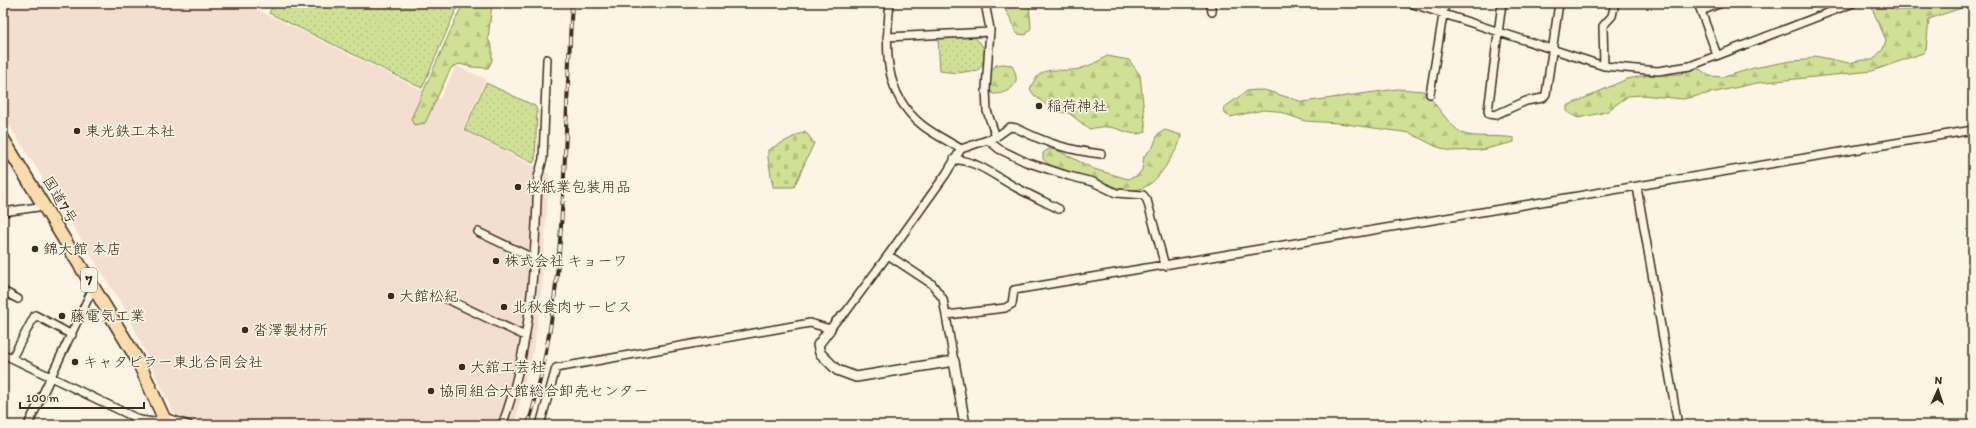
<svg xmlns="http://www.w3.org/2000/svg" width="1976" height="428" font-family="Itim,'Klee One',sans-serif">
	<defs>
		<pattern id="grass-dots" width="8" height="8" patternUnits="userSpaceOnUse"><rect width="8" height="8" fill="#d0e195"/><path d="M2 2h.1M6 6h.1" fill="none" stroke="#b4c180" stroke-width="1.8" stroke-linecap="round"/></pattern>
		<pattern id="forest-firs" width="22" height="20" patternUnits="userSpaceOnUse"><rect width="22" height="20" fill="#d0e195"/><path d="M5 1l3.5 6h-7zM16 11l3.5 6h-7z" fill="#b4c180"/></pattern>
		<pattern id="cemetery-stones" width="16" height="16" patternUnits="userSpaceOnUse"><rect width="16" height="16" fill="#d0e195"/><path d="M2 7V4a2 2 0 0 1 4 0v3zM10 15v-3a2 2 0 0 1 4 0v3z" fill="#b4c180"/></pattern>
	</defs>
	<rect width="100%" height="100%" fill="#fcf5e5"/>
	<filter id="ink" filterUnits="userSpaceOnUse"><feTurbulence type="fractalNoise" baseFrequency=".025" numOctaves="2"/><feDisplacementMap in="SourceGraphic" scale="8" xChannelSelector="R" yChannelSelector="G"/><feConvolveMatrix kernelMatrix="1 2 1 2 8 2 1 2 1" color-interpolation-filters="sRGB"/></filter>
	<g filter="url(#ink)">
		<path fill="#f4decf" d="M 3,3 L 244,3 L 440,99 L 456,66 L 486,79 L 462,130 L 549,174 L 542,282 L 535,343 L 514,425 L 179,425 L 126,311 L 3,115 Z"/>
		<path fill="url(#grass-dots)" stroke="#86865a" d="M 274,3 L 459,3 L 422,88 L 269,13 Z
			M 971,35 C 986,45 990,56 978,70 L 957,73 L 940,71 L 938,38 Z
			M 486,83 L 535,106 L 537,110 L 535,160 L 533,163 L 464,130 Z"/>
		<path fill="url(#forest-firs)" stroke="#86865a" d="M 463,3 L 492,3 L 488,39 L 492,47 L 492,61 L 488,68 L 472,67 L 459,64 L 451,68 L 425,123 L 414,125 L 411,119 Z
			M 1001,3 L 1029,3 L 1031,28 L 1026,35 L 1018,34 L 1015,31 L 1012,21 Z
			M 1873,3 L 1881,3 L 1896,10 L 1914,10 L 1929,3 L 1973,4 L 1929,19 L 1926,49 L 1923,53 L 1872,71 L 1757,83 L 1683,99 L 1642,95 L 1628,96 L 1606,112 L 1578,118 L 1567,112 L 1567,106 L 1627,79 L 1648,75 L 1680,74 L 1694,68 L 1701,70 L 1709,76 L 1724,77 L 1754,68 L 1791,61 L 1806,60 L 1815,56 L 1849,63 L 1862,60 L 1873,60 L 1883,49 L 1886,40 L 1871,6 Z
			M 1107,56 L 1129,60 L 1140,75 L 1146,132 C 1132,138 1122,128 1108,127 C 1102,126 1095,128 1089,129 L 1069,113 L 1056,112 L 1034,95 L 1030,89 C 1042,61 1055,74 1079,69 C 1089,66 1098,62 1107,56 Z
			M 1003,64 L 1012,65 C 1013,68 1016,73 1016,77 C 1018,88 1002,95 993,94 C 985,84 988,75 996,65 Z
			M 1397,89 L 1424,91 C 1435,102 1451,129 1464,134 C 1475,138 1500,135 1514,138 L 1514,142 L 1481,150 L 1450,151 L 1435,146 L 1410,133 L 1338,123 L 1305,121 L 1277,111 L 1263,110 L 1230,117 L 1223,112 L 1225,107 L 1247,91 L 1257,90 L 1264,90 L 1303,102 Z
			M 1165,130 L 1181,135 C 1180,147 1173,154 1167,164 C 1140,207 1118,187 1082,175 C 1069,171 1051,169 1043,159 L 1043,153 L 1049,149 L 1057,150 L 1094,169 L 1128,179 L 1137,176 L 1142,170 L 1144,156 L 1153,147 L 1158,134 Z"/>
		<path fill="url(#cemetery-stones)" stroke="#86865a" d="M 805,131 L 814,143 L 794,187 L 773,187 L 768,158 L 768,150 Z"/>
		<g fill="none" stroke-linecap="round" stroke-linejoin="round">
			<g stroke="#3b2a1e" stroke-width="10">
				<path id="minor" d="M 890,3 C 885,47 883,94 922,125 C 933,134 948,141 961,149
					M 1210,3 L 1212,12
					M 1410,3 L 1604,66 L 1658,71 L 1690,66 L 1853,3
					M 1502,3 L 1488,111 L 1489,114 L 1495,115 L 1526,101 L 1543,98 L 1546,94 L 1559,3
					M 1698,3 L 1717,55
					M 1701,11 L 1721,3
					M 887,37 L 990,32
					M 1604,66 L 1603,26 L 1612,16 L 1615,3
					M 1430,94 L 1445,3
					M 996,137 L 1010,127 L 1016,128 C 1046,143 1067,150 1101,154
					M 988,140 L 999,149 L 1026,162 L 1069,176 L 1093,182 L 1116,193 L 1143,195 L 1147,200 L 1165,266
					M 954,159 C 980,162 994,176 1017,188 C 1030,195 1045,202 1059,209
					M 1637,187 L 1678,425
					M 3,212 L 45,206
					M 478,232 L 535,259
					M 888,255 L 932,284 L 943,299 L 954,361
					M 3,291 L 18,299
					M 447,299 L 525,336
					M 947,315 L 1005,308 L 1012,304 L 1014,290 L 1973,130
					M 3,354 L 140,420 L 153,422 L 164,417 L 189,425
					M 12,358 L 35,315 L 72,335
					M 28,425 L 93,288
					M 502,425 C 532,346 535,260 538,177 L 543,159 L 547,59
					M 540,425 L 556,368 L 810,323 L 830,329 L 836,321 L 846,312 L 891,251 L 946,174 L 961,149 L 996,137 L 987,111 L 986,89 L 990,29 L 985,3"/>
			</g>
			<g stroke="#3b2a1e" stroke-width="12">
				<path id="tertiary" d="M 830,329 L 818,345 L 820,353 L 837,370 L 856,377 L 954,361 L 965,425"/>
			</g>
			<g stroke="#3b2a1e" stroke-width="15">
				<path id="trunk" d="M 3,139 L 137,359 L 167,425"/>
			</g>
			<use href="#minor" stroke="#fcf5e5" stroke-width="7"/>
			<use href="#tertiary" stroke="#fcf5e5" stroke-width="9"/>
			<use href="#trunk" stroke="#fcdcac" stroke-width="12"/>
			<g stroke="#3b2a1e" stroke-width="4">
				<path id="rail" d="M 528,425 C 555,338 561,246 565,155 C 567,104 569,54 572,3"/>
			</g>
			<use href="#rail" stroke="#fcf5e5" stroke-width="2.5" stroke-dasharray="8" stroke-linecap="butt"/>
		</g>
	</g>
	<g fill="#3b2a1e" stroke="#fcf5e5" stroke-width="1.5">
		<circle cx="1039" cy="106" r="4"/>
		<circle cx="77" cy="131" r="4"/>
		<circle cx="518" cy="187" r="4"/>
		<circle cx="35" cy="249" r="4"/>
		<circle cx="496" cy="261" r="4"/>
		<circle cx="391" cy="296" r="4"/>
		<circle cx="504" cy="307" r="4"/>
		<circle cx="62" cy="316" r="4"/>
		<circle cx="245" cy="330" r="4"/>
		<circle cx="75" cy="362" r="4"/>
		<circle cx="462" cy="367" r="4"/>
		<circle cx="431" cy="391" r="4"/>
	</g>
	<g text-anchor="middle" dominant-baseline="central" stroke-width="3.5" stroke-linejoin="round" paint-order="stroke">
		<rect fill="#fcf5e5" stroke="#75675a" stroke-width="1" x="81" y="268" width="16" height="24" rx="3"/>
		<g font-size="14" font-weight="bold" fill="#3b2a1e">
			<text x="89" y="280">7</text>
		</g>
		<g font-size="15" fill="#3b2a1e" stroke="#fcf5e5" text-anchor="start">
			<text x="1047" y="106">稲荷神社</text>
			<text x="85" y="131">東光鉄工本社</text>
			<text x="526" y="187">桜紙業包装用品</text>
			<text x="43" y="249">錦大館 本店</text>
			<text x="504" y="261">株式会社 キョーワ</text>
			<text x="399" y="296">大館松紀</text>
			<text x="512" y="307">北秋食肉サービス</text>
			<text x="70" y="316">藤電気工業</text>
			<text x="253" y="330">沓澤製材所</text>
			<text x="83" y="362">キャタピラー東北合同会社</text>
			<text x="470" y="367">大舘工芸社</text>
			<text x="439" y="391">協同組合大館総合卸売センター</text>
		</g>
		<g font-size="15" fill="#3b2a1e" stroke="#fcf5e5">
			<text transform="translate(60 200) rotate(59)">国道7号</text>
		</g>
	</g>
	<rect width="1976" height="428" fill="none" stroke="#fcf5e5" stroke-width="16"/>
	<rect x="8" y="8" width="1960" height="412" fill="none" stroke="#3b2a1e" stroke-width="1.5" filter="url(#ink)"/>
	<g transform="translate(1938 390) rotate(3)" stroke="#fcf5e5" stroke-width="3" paint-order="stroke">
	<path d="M0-3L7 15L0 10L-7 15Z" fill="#3b2a1e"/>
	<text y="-6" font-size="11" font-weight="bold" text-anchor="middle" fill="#3b2a1e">N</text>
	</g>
	<path d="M20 402v6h124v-6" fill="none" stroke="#3b2a1e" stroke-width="2"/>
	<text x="26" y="402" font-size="12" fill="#3b2a1e" stroke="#fcf5e5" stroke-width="3" paint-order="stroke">100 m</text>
</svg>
